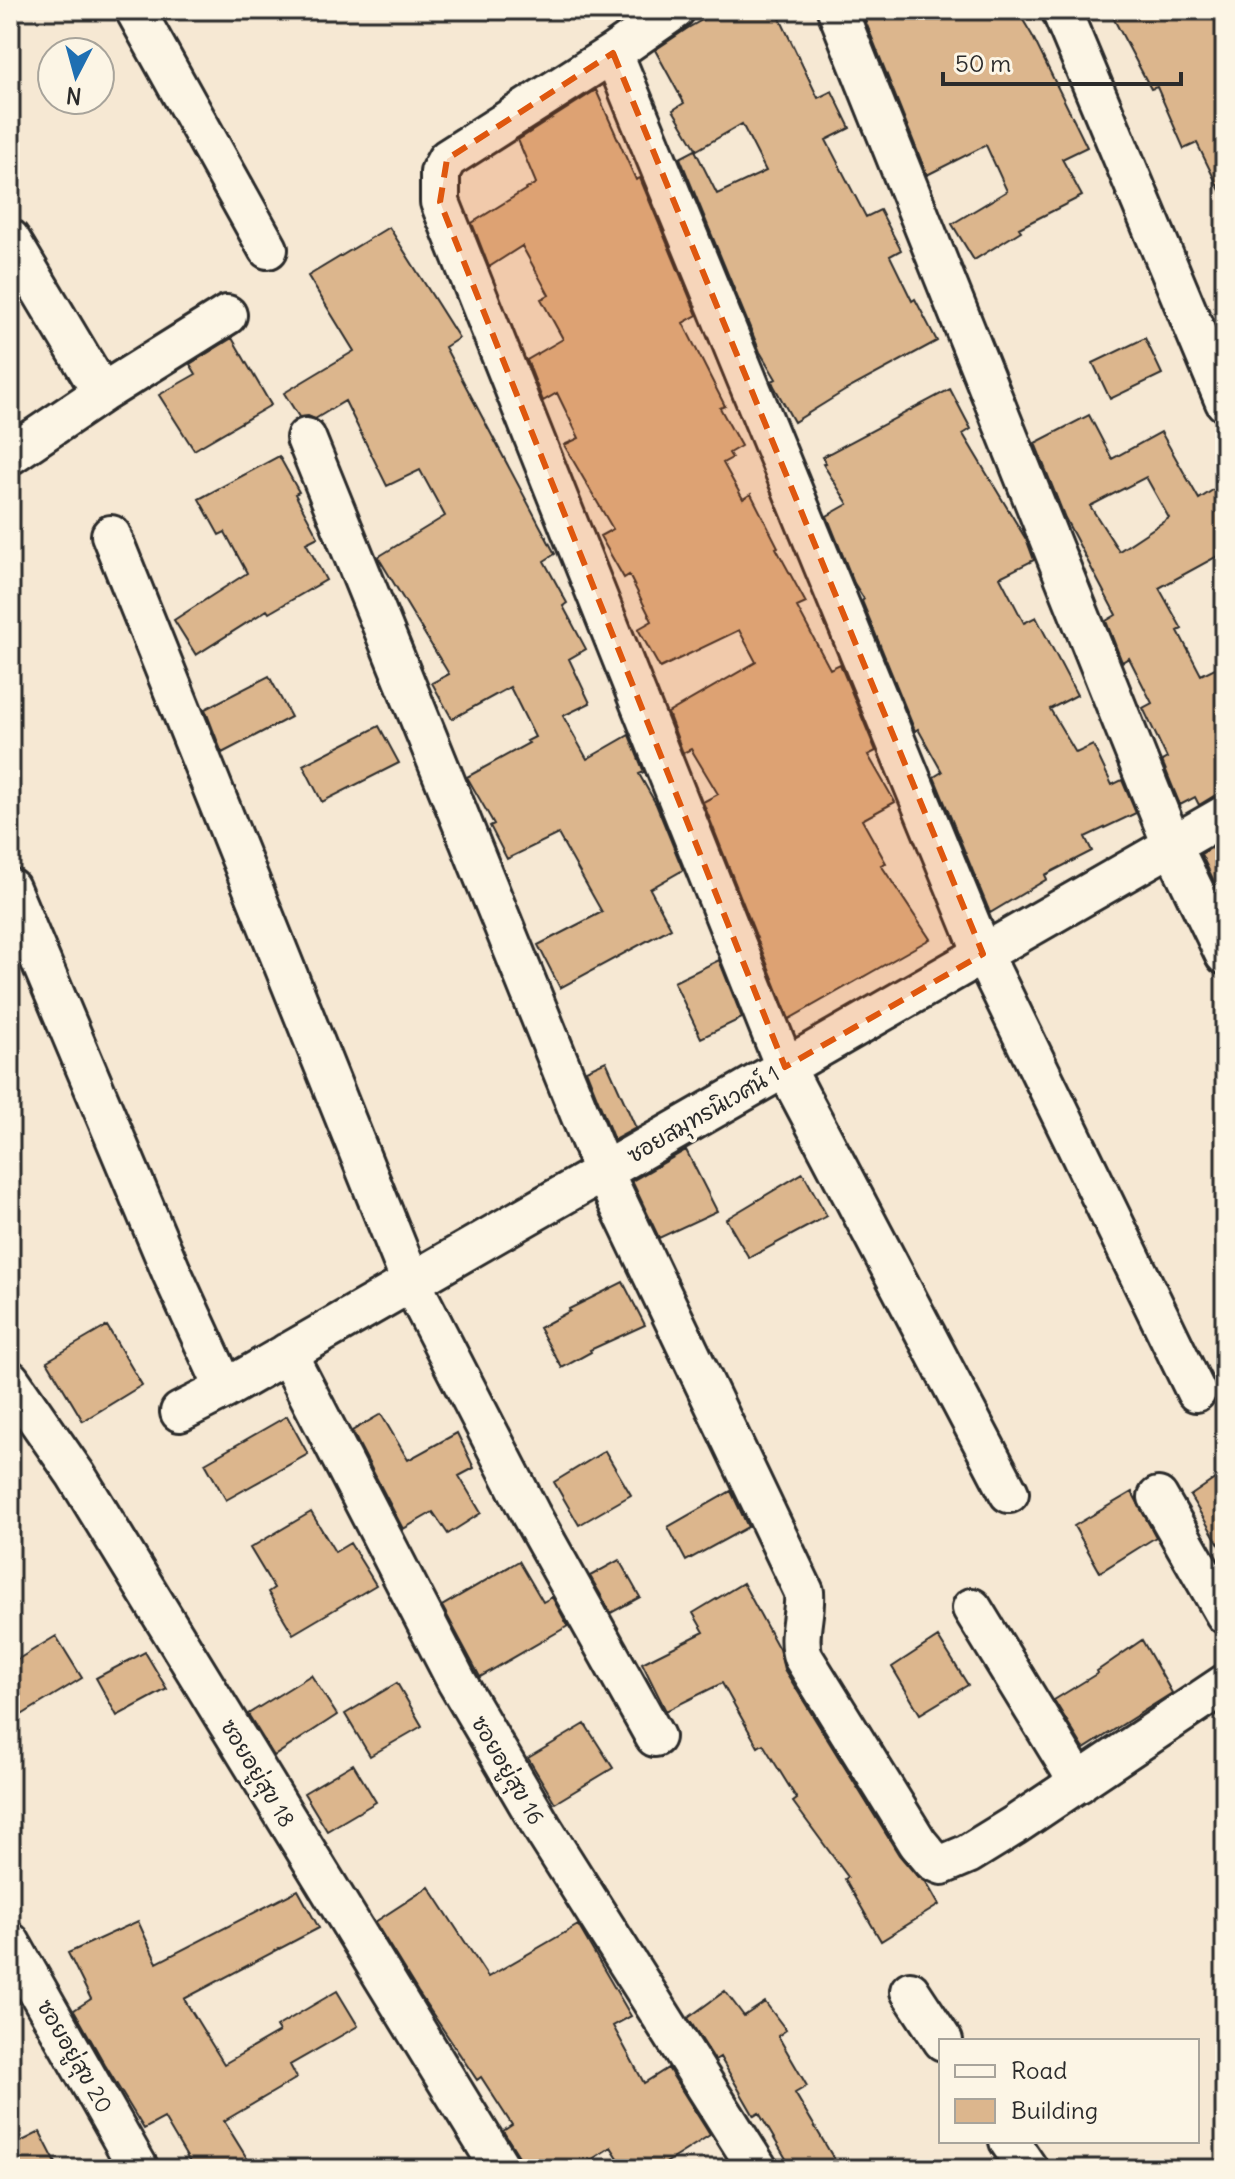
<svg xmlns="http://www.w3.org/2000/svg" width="1235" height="2179" font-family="Delius,'Playpen Sans Thai',sans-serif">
	<rect width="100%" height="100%" fill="#f6e8d3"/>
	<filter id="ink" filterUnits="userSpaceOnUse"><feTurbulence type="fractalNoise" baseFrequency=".0125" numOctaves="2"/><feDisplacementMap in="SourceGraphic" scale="16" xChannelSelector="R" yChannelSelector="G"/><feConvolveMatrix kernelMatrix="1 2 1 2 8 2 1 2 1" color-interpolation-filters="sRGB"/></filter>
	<g filter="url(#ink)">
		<path fill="#dcb68d" stroke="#2b2b2b" stroke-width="2" fill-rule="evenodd" d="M 704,10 L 776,10 L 818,98 L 832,91 L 850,128 L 826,140 L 866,217 L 880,210 L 901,250 L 890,256 L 912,301 L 915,299 L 937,341 L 846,390 L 794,422 L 774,386 L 772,381 L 776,379 L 760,352 L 680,158 L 695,150 L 717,194 L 766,171 L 742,124 L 697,150 L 673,110 L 684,103 L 655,50 L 688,28 L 707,17 Z
			M 861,10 L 1017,10 L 1032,35 L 1087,147 L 1062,159 L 1082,196 L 1019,228 L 1021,231 L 974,260 L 952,224 L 1007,191 L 986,145 L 927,175 Z
			M 1109,10 L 1225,10 L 1225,201 L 1197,143 L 1184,149 L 1157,87 L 1151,89 Z
			M 596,90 L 636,180 L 640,178 L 697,315 L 683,323 L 725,406 L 720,408 L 741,446 L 729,453 L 732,458 L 723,463 L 743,499 L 751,494 L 778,547 L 776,548 L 806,603 L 797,607 L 830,669 L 840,664 L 876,751 L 868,755 L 895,802 L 862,820 L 886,863 L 881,865 L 930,939 L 789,1019 L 703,802 L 718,794 L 691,749 L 683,753 L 668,713 L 756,662 L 739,630 L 660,668 L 638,629 L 652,621 L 629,575 L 624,578 L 600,536 L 613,529 L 564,445 L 579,438 L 557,393 L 543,401 L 527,360 L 563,339 L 541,299 L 549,295 L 522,246 L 489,267 L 472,223 L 536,183 L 518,140 Z
			M 389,227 L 459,338 L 445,347 L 555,554 L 544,561 L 567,603 L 563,606 L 586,649 L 569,659 L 590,703 L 563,716 L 587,759 L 629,735 L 644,772 L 639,774 L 656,804 L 683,870 L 650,889 L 671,928 L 560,988 L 538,945 L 602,912 L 558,834 L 507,859 L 490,826 L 494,824 L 467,777 L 529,743 L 527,741 L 535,737 L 510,687 L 452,719 L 432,683 L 449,674 L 378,557 L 445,516 L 420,470 L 387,486 L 345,401 L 315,419 L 308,416 L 299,417 L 284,393 L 354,351 L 308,276 Z
			M 232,338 L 271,405 L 194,450 L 159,395 L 196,374 L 190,364 Z
			M 1145,338 L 1162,374 L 1110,399 L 1093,363 Z
			M 950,389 L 971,429 L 963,434 L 1027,541 L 1034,560 L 1000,577 L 1024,623 L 1036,617 L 1077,695 L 1050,709 L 1076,753 L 1093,745 L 1112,785 L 1122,780 L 1136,813 L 1085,837 L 1092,851 L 1045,875 L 1047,879 L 990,913 L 934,777 L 942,772 L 918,729 L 915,731 L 862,601 L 864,599 L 854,583 L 827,516 L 848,504 L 823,464 L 826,463 L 822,457 Z
			M 1089,415 L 1112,459 L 1161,432 L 1199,499 L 1225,482 L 1225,552 L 1159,588 L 1182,629 L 1178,631 L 1201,675 L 1225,663 L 1225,793 L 1214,796 L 1199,805 L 1195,797 L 1180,805 L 1162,761 L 1167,758 L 1143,708 L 1152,703 L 1129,658 L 1122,662 L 1106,621 L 1116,615 L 1065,518 L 1035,443 ZM 1146,477 L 1169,518 L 1119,551 L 1090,506 Z
			M 279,456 L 299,492 L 295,494 L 318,537 L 306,543 L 326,580 L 269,613 L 267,610 L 196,655 L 174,620 L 247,573 L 225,532 L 219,535 L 199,499 Z
			M 269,676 L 291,717 L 222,753 L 205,709 Z
			M 379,726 L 399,763 L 322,802 L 303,765 Z
			M 1225,840 L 1225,904 L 1201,854 Z
			M 719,960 L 742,1018 L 701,1038 L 674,982 Z
			M 606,1061 L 636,1128 L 614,1140 L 586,1070 Z
			M 686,1150 L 717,1211 L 659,1238 L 632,1181 Z
			M 803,1173 L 827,1216 L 749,1258 L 726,1219 Z
			M 623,1282 L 645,1325 L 590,1350 L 591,1352 L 562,1368 L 539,1328 L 570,1311 L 569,1309 Z
			M 107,1326 L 142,1385 L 83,1421 L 47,1361 Z
			M 381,1414 L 408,1460 L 457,1433 L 474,1468 L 459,1476 L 481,1513 L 448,1534 L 433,1512 L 403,1529 L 352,1431 Z
			M 287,1416 L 308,1454 L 226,1500 L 205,1463 Z
			M 605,1451 L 631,1495 L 579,1525 L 554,1482 Z
			M 1225,1472 L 1225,1554 L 1190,1496 Z
			M 731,1491 L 748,1527 L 686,1561 L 668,1527 Z
			M 1132,1492 L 1156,1537 L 1100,1572 L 1074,1526 Z
			M 311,1512 L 335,1552 L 350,1543 L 376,1585 L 293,1634 L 268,1592 L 274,1588 L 250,1548 Z
			M 619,1560 L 640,1597 L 611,1613 L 590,1576 Z
			M 519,1561 L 543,1602 L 552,1597 L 568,1626 L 480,1677 L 442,1606 Z
			M 743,1583 L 779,1649 L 784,1669 L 899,1855 L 916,1875 L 926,1882 L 939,1905 L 881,1941 L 845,1879 L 848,1877 L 793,1802 L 797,1799 L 763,1744 L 758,1747 L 722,1683 L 666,1711 L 642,1663 L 704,1632 L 693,1613 Z
			M 56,1636 L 82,1678 L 10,1722 L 10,1664 Z
			M 938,1637 L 968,1685 L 920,1714 L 892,1667 Z
			M 1142,1640 L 1172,1693 L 1084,1749 L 1054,1700 L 1098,1673 L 1097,1671 Z
			M 145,1652 L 167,1689 L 117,1716 L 96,1678 Z
			M 311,1675 L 337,1715 L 274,1756 L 248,1714 Z
			M 397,1683 L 422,1726 L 370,1756 L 345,1714 Z
			M 585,1724 L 613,1768 L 555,1803 L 528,1758 Z
			M 353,1764 L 376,1802 L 327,1831 L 304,1793 Z
			M 429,1887 L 488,1977 L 578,1925 L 631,2016 L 613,2026 L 644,2083 L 668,2068 L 710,2135 L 656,2169 L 625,2169 L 611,2147 L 577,2169 L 523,2169 L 520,2158 L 503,2131 L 512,2125 L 481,2077 L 477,2080 L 418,1992 L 375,1922 Z
			M 298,1890 L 319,1928 L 184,1999 L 224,2064 L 279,2032 L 276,2027 L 337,1991 L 358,2026 L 290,2065 L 297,2078 L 224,2121 L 248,2160 L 232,2169 L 194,2169 L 164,2118 L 144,2129 L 105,2065 L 74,2010 L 91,1999 L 68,1953 L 138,1921 L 157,1963 Z
			M 725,1991 L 744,2016 L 765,2002 L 786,2030 L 778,2036 L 807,2086 L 795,2093 L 840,2169 L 792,2169 L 759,2113 L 754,2116 L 720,2057 L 715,2060 L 688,2018 Z
			M 40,2132 L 59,2169 L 10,2169 L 10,2147 Z"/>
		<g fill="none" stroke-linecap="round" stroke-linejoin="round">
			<g stroke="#2b2b2b" stroke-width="44">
				<path id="minor" d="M 135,10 L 268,249
					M 675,10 L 613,53 L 447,159 L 440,172 L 440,202 L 785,1067 L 1009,1493
					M 837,10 L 1172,845 L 1225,955
					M 1061,10 L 1225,402
					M 613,53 L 983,954 L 1196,1392
					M 10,239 L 102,393
					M 306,438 L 603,1171 L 804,1592 C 806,1614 796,1636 803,1657 L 918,1843 L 933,1861 L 942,1865 L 968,1854 L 1015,1825 L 1225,1684
					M 10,455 L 102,393 L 227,315
					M 111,535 L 411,1282 L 531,1515 L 655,1737
					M 10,888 L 171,1271 L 225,1389
					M 287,1353 L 457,1682 L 543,1829 L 758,2169
					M 10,1380 L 76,1475 L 501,2169
					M 180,1412 L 225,1389 L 1225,815
					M 1158,1497 L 1225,1614
					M 972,1608 L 1079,1783
					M 10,1942 L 139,2169
					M 910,1991 L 943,2041
					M 1009,2141 L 1028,2169"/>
			</g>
			<use href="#minor" stroke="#fcf5e5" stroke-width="38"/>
		</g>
	</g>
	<path fill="#df570e" fill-opacity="0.2" stroke="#df570e" stroke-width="6" stroke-dasharray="16 10" stroke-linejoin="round" d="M 613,53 L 983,954 L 785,1067 L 440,202 L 447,159 Z"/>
	<g text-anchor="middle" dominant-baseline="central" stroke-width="7" stroke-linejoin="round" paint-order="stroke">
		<g font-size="22" fill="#2b2b2b" stroke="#fcf5e5">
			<text transform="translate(703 1114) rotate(-30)">ซอยสมุทรนิเวศน์ 1</text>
			<text transform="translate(508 1770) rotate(60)">ซอยอยู่สุข 16</text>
			<text transform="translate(258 1773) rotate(59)">ซอยอยู่สุข 18</text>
			<text transform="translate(75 2056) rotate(60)">ซอยอยู่สุข 20</text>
		</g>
	</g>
	<rect width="1235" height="2179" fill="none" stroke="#fcf5e5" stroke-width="40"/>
	<rect x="20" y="20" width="1195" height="2139" fill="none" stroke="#2b2b2b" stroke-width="3" filter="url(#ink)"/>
	<rect x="939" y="2039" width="260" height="104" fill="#fcf5e5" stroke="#a8a49b" stroke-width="2"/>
	<rect x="955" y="2065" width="40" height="12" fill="#fcf5e5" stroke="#a8a49b" stroke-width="2"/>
	<text x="1011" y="2079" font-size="24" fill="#2b2b2b">Road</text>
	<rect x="955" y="2099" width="40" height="24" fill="#dcb68d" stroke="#a8a49b" stroke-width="2"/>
	<text x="1011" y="2119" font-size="24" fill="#2b2b2b">Building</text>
	<g transform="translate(76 76) rotate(186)"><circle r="38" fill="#fcf5e5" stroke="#a8a49b" stroke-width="2"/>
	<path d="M0-6L14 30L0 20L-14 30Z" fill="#1f6fb2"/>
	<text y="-12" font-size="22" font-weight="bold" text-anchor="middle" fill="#2b2b2b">N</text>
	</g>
	<path d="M943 72v12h238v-12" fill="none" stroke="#2b2b2b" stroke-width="4"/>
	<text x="955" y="72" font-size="24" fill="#2b2b2b" stroke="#fcf5e5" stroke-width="6" paint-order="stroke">50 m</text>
</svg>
